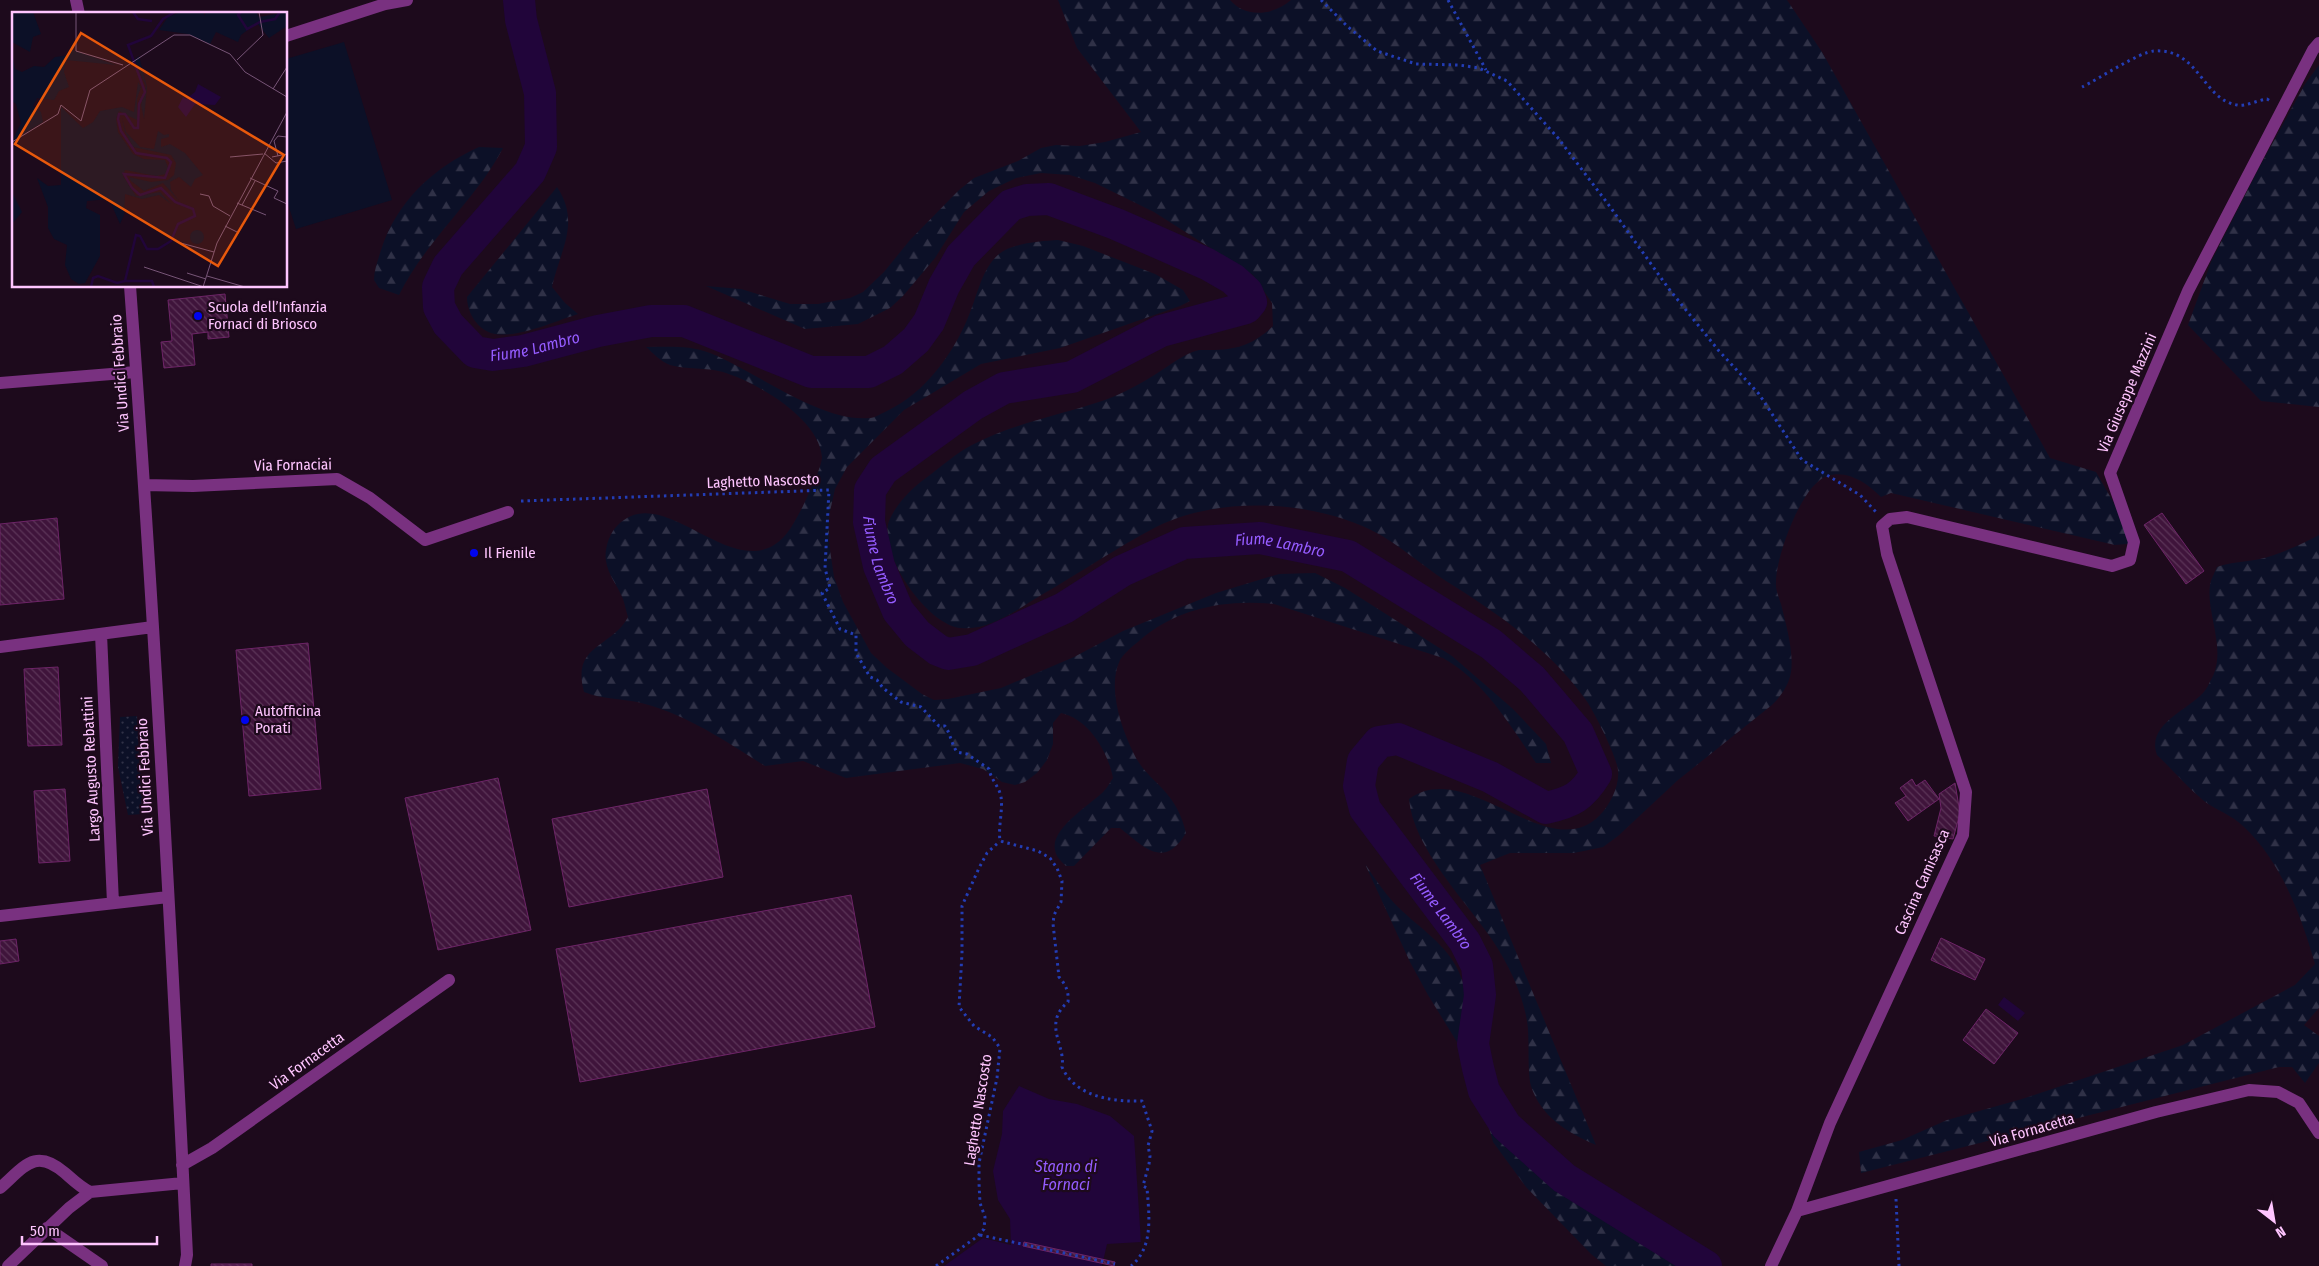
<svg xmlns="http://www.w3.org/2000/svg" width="2319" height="1266" font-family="'Fira Sans Condensed',sans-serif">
	<defs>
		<pattern id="forest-firs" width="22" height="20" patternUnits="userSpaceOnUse" patternTransform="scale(1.25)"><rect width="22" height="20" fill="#0c1027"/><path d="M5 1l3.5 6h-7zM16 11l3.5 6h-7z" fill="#303147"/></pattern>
		<pattern id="park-dots" width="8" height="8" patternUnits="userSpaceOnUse" patternTransform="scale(1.25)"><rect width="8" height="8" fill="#0c1027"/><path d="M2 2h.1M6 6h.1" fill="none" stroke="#303147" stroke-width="1.8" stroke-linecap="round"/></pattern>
		<pattern id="building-back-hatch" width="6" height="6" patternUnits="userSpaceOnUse" patternTransform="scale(1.25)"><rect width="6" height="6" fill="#3f143b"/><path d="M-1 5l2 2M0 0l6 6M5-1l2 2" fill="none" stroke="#5c3558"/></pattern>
	</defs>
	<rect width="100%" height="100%" fill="#1d0a1c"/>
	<path fill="url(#forest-firs)" d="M 1058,0 L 1230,0 C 1246,19 1274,15 1291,0 L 1787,0 L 1822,52 L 2050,458 L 2096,472 L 2134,538 L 2127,544 L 2115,545 L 1891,493 L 1881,497 C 1868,484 1848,469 1827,476 C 1801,485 1776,557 1776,582 C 1775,589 1779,598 1781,604 C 1786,625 1794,651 1791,672 C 1789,685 1781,696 1772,705 L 1678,780 L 1618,836 L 1603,847 L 1574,853 L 1510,853 L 1480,865 L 1596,1145 C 1568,1133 1541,1117 1531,1086 C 1527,1070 1530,1039 1527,1021 C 1522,992 1509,966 1493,941 C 1466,901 1413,848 1409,799 C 1467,756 1549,868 1600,815 C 1610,805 1620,785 1618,770 C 1616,755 1596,716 1588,703 C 1551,650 1499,614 1446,581 C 1421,565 1398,543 1371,530 C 1310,500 1218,496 1156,527 C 1118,547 1081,572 1043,594 C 1019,608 991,631 961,628 C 927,625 878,554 889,521 C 896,504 911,489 926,478 C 941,467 956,453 972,445 C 1014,423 1061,415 1105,400 C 1122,394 1140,384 1156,374 C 1169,366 1183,354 1199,350 C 1202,350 1212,350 1215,350 C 1240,349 1255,343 1273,326 L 1272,303 L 1253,275 L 1154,212 L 1095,183 L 1070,175 L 1041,173 L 1016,178 L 989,191 L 964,212 L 935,258 L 903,296 L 890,308 L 858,324 L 805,329 L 706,286 L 741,289 L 790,304 L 818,304 L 850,298 L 863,292 L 884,272 L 910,240 L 958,191 L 974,178 L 1018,161 L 1041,148 L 1056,145 L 1080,146 L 1105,142 L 1141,132 L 1077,48 Z
		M 2319,65 L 2319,407 L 2261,401 L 2188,325 L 2211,262 L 2260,166 L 2305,84 Z
		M 479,147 L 503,148 C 476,200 426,240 399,295 L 379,288 L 374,280 C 374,270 378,260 381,250 C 397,201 433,168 479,147 Z
		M 557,187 C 581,223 560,250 552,287 L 565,303 L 578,314 C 556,321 518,338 495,334 C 478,331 467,313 467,297 Z
		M 1058,240 L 1083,246 L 1155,274 L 1183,290 L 1190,301 L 1180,306 L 1060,348 L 981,364 L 904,410 L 847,467 L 835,489 L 829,516 L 829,543 L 834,577 L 843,602 L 871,653 L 887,668 L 922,694 L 934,700 L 948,699 L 1001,688 L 1074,657 L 1123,631 L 1216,593 L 1279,574 L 1315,573 L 1345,588 L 1452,656 L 1513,709 L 1546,744 L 1551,763 L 1536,763 C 1510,725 1484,681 1443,658 L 1274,604 C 1226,599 1176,608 1139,641 C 1133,646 1124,653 1120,660 C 1107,687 1121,727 1133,752 C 1143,774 1158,781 1171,799 C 1179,810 1183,821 1186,833 C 1164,870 1144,847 1120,828 L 1111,828 L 1074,866 L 1066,866 C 1061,861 1056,857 1055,850 C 1050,828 1092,804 1104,791 C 1108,787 1110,782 1113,778 C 1108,752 1089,719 1061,713 L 1053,723 L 1053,744 L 1047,760 L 1037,773 L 1025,782 L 1015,785 L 1002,782 L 983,769 L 960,763 L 846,778 L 803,761 L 765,766 C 727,742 689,716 645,704 C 625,698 603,700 584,692 C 571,644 612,648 628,617 C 626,611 625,605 623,599 C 618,586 608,575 606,561 C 604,550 609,534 617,526 C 660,480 725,575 774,545 C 788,537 796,519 803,506 C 808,495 822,467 822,457 C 819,418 756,382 723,372 C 706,367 687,370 670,365 C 661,362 653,353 646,347 C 668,347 689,345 710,353 C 755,371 821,423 870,418 C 875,418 882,413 887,411 C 925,393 954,353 969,315 C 978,294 981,270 999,254 C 1013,243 1041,241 1058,240 Z
		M 2319,535 L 2319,1008 L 2304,1025 L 2319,1036 L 2319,1063 L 2305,1083 L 2292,1067 L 2279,1067 L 1861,1173 L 1859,1152 L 1902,1140 L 1947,1120 L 2022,1099 L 2183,1045 L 2295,985 L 2315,964 C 2301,915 2281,861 2243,826 C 2232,815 2216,810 2204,801 C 2187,787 2173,770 2157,755 C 2146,725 2186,711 2203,693 C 2207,689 2210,681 2213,676 C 2226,647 2206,613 2210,585 C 2211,579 2215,572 2217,567 C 2231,562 2246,562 2260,559 C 2280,554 2300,545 2319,535 Z
		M 1365,864 C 1374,877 1383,891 1394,903 C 1415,925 1443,941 1457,968 C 1478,1011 1474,1064 1490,1108 C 1509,1164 1561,1192 1608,1220 C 1633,1234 1658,1250 1682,1266 L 1606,1266 L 1591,1254 L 1526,1187 L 1493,1142 L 1478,1087 L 1465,1055 L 1428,995 L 1410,962 Z"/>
	<path fill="url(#park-dots)" d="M 137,716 L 143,814 L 128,815 L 118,767 L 120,717 Z"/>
	<path fill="#0c1027" d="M 344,42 L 392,200 L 296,229 L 286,198 L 286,59 Z"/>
	<path fill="#21053a" d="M 2004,997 L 2025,1013 L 2018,1021 L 1998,1005 Z
		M 1019,1086 L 1049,1099 L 1077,1104 L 1110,1116 L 1134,1136 L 1141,1242 L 1107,1244 L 1102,1266 L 944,1266 L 983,1238 L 1011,1245 L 1010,1219 L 998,1200 L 993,1171 L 1002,1134 L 1003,1111 Z"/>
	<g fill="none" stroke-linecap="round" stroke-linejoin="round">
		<path stroke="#21053a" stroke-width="32" id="s1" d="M 519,0 L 521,20 L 540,93 L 541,147 L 530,172 L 448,266 L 438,287 L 439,307 L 448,324 L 475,352 L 493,355 L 523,351 L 598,331 L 651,321 L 684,321 L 811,372 L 869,372 L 893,360 L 916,340 L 929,322 L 944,286 L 961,256 L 1011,205 L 1027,200 L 1049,199 L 1116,224 L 1207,264 L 1233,279 L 1247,292 L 1251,302 L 1246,308 L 1161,331 L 1072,377 L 1004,388 L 973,405 L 883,470 L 870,490 L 869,522 L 879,566 L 898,611 L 917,634 L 938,650 L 948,654 L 972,650 L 1064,608 L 1122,571 L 1184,543 L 1260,538 L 1348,556 L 1491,644 L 1532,679 L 1578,733 L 1596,774 C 1582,797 1572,802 1546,808 L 1490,777 L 1398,739 L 1379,742 L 1363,761 L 1359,786 L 1365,809 L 1465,942 L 1477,966 L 1480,995 L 1473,1044 L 1478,1068 L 1484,1091 L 1506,1126 L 1564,1178 L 1706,1266"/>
	</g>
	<path fill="url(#building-back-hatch)" stroke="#6d2467" d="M 225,294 L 229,337 L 208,339 L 208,332 L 192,334 L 195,365 L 164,368 L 161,342 L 172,341 L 168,300 Z
		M 2162,513 L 2204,571 L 2186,584 L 2144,525 Z
		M 57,518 L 64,599 L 0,605 L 0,524 Z
		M 308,643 L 321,789 L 249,796 L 236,650 Z
		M 58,667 L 62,745 L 28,746 L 24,669 Z
		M 498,778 L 531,930 L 438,950 L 405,798 Z
		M 1912,779 L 1916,786 L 1925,780 L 1939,799 L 1908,821 L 1895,803 L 1906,796 L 1900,788 Z
		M 1955,783 L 1960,813 L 1953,839 L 1934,836 L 1941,808 L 1939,794 Z
		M 65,789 L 70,861 L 39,863 L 34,791 Z
		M 707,789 L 723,877 L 569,907 L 552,819 Z
		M 851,895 L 875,1027 L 580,1082 L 556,949 Z
		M 1941,938 L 1985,959 L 1975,980 L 1931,960 Z
		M 16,939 L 19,961 L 0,964 L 0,941 Z
		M 1986,1009 L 2018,1033 L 1994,1064 L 1963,1040 Z
		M 1024,1242 L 1115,1262 L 1114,1266 L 1023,1246 Z
		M 211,1264 L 252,1264 L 252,1266 L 211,1266 Z"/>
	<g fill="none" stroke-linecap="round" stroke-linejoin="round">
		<path stroke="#233db5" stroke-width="3" stroke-dasharray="2.5 4" stroke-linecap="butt" d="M 1321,0 L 1347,26 L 1377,51 L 1416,64 L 1459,65 L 1479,68 L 1507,81 L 1558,138 L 1608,204 L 1669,289 L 1719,351 L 1759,394 L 1802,460 L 1860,495 L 1877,513
			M 1448,0 L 1486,70
			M 2082,87 C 2097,80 2139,52 2154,51 C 2199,48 2202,99 2237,105 C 2245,107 2258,100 2267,99 L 2272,102
			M 521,501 L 829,490 L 825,568 L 830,588 L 822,593 L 840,629 L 856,635 L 856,653 L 870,677 L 877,680 L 883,688 L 901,702 L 921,707 L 939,726 L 945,726 C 951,735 951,743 957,752 L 967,754 L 989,769 C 991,780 999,786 1001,797 C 1003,811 998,827 1000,841 L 1038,851 L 1050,858 L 1057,868 L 1062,881 L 1061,902 L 1054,915 L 1053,924 L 1059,977 C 1066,985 1069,992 1068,1002 C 1042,1024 1066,1045 1062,1067 C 1075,1097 1113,1102 1142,1101 L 1152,1131 L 1148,1146 L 1150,1156 L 1149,1164 L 1143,1186 L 1147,1188 C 1149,1215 1154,1247 1131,1266
			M 1896,1199 L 1899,1266
			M 980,1235 L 1115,1264
			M 936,1266 L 978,1236 L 984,1229 L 985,1217 L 980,1203 L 979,1183 L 979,1163 L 997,1078 L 1000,1048 L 992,1037 L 974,1026 L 959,1007 L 962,953 L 962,906 L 979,868 L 987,853 L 1000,841"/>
		<path stroke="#793180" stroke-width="12" d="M 76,0 L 79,14
			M 286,36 L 385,4 L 407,0
			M 130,286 C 154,609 171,932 187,1255 L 185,1266
			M 0,383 L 136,372
			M 144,485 L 193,486 L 337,479 L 370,498 L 425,540 L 508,512
			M 101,634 L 113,903
			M 0,647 L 153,627
			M 0,916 L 168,897
			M 182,1165 L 212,1148 L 449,980
			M 0,1188 C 24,1167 35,1147 65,1173 C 74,1181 80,1187 90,1192 L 183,1183
			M 1797,1211 L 2156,1112 L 2249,1090 L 2278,1092 L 2299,1103 L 2319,1133
			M 47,1228 L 102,1266
			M 8,1266 L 69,1208 L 90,1192
			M 1771,1266 L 1797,1211 L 1830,1123 L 1963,835 L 1966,792 L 1887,554 L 1882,526 L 1890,519 L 1907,517 L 2112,566 L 2130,560 L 2134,542 L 2110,473 L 2188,291 L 2313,50 L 2319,43"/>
	</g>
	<g fill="#0004f0" stroke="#1d0a1c" stroke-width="2">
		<circle cx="198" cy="316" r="5"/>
		<circle cx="474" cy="553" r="5"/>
		<circle cx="245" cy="720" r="5"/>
	</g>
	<g text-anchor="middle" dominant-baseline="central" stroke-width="4.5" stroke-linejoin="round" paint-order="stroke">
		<g font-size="15" fill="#ffc5ff" stroke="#1d0a1c" text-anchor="start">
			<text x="208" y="307">Scuola dell’Infanzia<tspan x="208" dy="17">Fornaci di Briosco</tspan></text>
			<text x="484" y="553">Il Fienile</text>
			<text x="255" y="711">Autofficina<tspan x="255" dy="17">Porati</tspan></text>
		</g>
		<g font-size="15" fill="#ffc5ff" stroke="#1d0a1c">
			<text transform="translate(120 373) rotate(-94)">Via Undici Febbraio</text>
			<text transform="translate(2127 393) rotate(-67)">Via Giuseppe Mazzini</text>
			<text transform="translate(293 465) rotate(-1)">Via Fornaciai</text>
			<text transform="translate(763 481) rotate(-2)">Laghetto Nascosto</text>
			<text transform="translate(91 769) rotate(-93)">Largo Augusto Rebattini</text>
			<text transform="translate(145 777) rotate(-93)">Via Undici Febbraio</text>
			<text transform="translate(1922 882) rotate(-66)">Cascina Camisasca</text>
			<text transform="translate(307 1061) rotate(-36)">Via Fornacetta</text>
			<text transform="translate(978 1110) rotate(-81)">Laghetto Nascosto</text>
			<text transform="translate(2032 1130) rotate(-16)">Via Fornacetta</text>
		</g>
		<g font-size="16" font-style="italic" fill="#955cff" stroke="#1d0a1c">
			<text stroke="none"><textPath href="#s1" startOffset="464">Fiume Lambro</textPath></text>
			<text stroke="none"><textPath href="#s1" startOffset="2292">Fiume Lambro</textPath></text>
			<text stroke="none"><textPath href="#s1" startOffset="1812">Fiume Lambro</textPath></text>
			<text stroke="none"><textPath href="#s1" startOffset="3146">Fiume Lambro</textPath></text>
			<text x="1066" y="1166">Stagno di<tspan x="1066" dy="18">Fornaci</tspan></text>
		</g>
	</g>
	<g transform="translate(12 12)">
		<rect width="275" height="275" fill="#1d0a1c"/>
		<path d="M 0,0 L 21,0 L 29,22 L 21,25 L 18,40 L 0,30 ZM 168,0 L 192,0 L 192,4 L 194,0 L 244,0 L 247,5 L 275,0 L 275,14 L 257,26 L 245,11 L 229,23 L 226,30 L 204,20 L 198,32 L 176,22 L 147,18 L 156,5 ZM 61,38 L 104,53 L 54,48 L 52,60 L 57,75 L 47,79 L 42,88 L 25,86 L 21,94 L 29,100 L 31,110 L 0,129 L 9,111 L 4,92 L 0,89 L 0,40 L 3,57 L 10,60 L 22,54 L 32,55 L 43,45 L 58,43 L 57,40 ZM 127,44 L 135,75 L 132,107 L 129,93 L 134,74 L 122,48 ZM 126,70 L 129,75 L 125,87 L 125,108 L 107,99 L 104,107 L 106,120 L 121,142 L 132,147 L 153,148 L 157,158 L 154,162 L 144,164 L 113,158 L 111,164 L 124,184 L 148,180 L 159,192 L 147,183 L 130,187 L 113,182 L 112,203 L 108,212 L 97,187 L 75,189 L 74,196 L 88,203 L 88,244 L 73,271 L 67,272 L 59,267 L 53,253 L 55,233 L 42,227 L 36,216 L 36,195 L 25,166 L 36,174 L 49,173 L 49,95 L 71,116 L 81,110 L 88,99 L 110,95 L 122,100 ZM 110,106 L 114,120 L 128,135 L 142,137 L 146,119 L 152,123 L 157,122 L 157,125 L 149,127 L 149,135 L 158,132 L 173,141 L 191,163 L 183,167 L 179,175 L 167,165 L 158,170 L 159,178 L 167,189 L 151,171 L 132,179 L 119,169 L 117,165 L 139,170 L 156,168 L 162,163 L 164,151 L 159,143 L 121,135 L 113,120 ZM 0,180 L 10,200 L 0,212 Z" fill="#0c1027"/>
		<path d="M178 225a7 7 0 1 1 14 0a7 7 0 1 1-14 0Z" fill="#0c1027"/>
		<path d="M 186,72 L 209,85 L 203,93 L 183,92 L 174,105 L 166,95 L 171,85 L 174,87 L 183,80 Z" fill="#21053a"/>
		<path fill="none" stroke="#21053a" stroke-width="2.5" d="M 121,0 L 126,7 L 140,9M 229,0 L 226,3 L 235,17 L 248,10 L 263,7 L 268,0M 113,269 L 140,269 L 142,275M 79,275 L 81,266 L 86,264 L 105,271 L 113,269 L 124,223 L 128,224 L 135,237 L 146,237 L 159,229 L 166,212 L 183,204 L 181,197 L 163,190 L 149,176 L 128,183 L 120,176 L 112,162 L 153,166 L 159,150 L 155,146 L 124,141 L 109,119 L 106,107 L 107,102 L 113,102 L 122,116 L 126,116 L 127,92 L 133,80 L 116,33 L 139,24 L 151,7 L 163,0"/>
		<path fill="none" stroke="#757" stroke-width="1" d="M 64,0 L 64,39 L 111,53M 225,48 L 251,23 L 247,0M 261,77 L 275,55M 0,130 L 46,102 L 49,93 L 69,109 L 78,78 L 162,23 L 178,23 L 218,42 L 233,60 L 275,85M 252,141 L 264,151 L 275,149M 266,144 L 262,129 L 266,124 L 275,125M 218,145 L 251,142M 260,145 L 275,142M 238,166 L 266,179 L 262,186 L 275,192M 188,182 L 197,184 L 201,194 L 218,204M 225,191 L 254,203M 230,193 L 243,169M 213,214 L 227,221M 165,230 L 202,240M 132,255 L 192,275M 175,261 L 194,267M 195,264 L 233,275M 191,275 L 205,231 L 275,100"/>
		<path fill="#e8590c" fill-opacity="0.15" stroke="#e8590c" stroke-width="2.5" d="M 69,21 L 272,143 L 206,254 L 3,132 Z"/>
		<rect width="275" height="275" fill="none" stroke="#ffc5ff" stroke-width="2.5"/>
	</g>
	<g transform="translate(2274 1221) rotate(149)" stroke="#1d0a1c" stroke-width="4" paint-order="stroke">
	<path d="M0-4L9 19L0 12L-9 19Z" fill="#ffc5ff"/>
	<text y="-8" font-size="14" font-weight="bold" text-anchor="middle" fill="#ffc5ff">N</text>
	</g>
	<path d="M22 1236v8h135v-8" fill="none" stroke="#ffc5ff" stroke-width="2.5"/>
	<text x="30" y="1236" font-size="15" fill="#ffc5ff" stroke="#1d0a1c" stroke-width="4" paint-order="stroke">50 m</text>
</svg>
